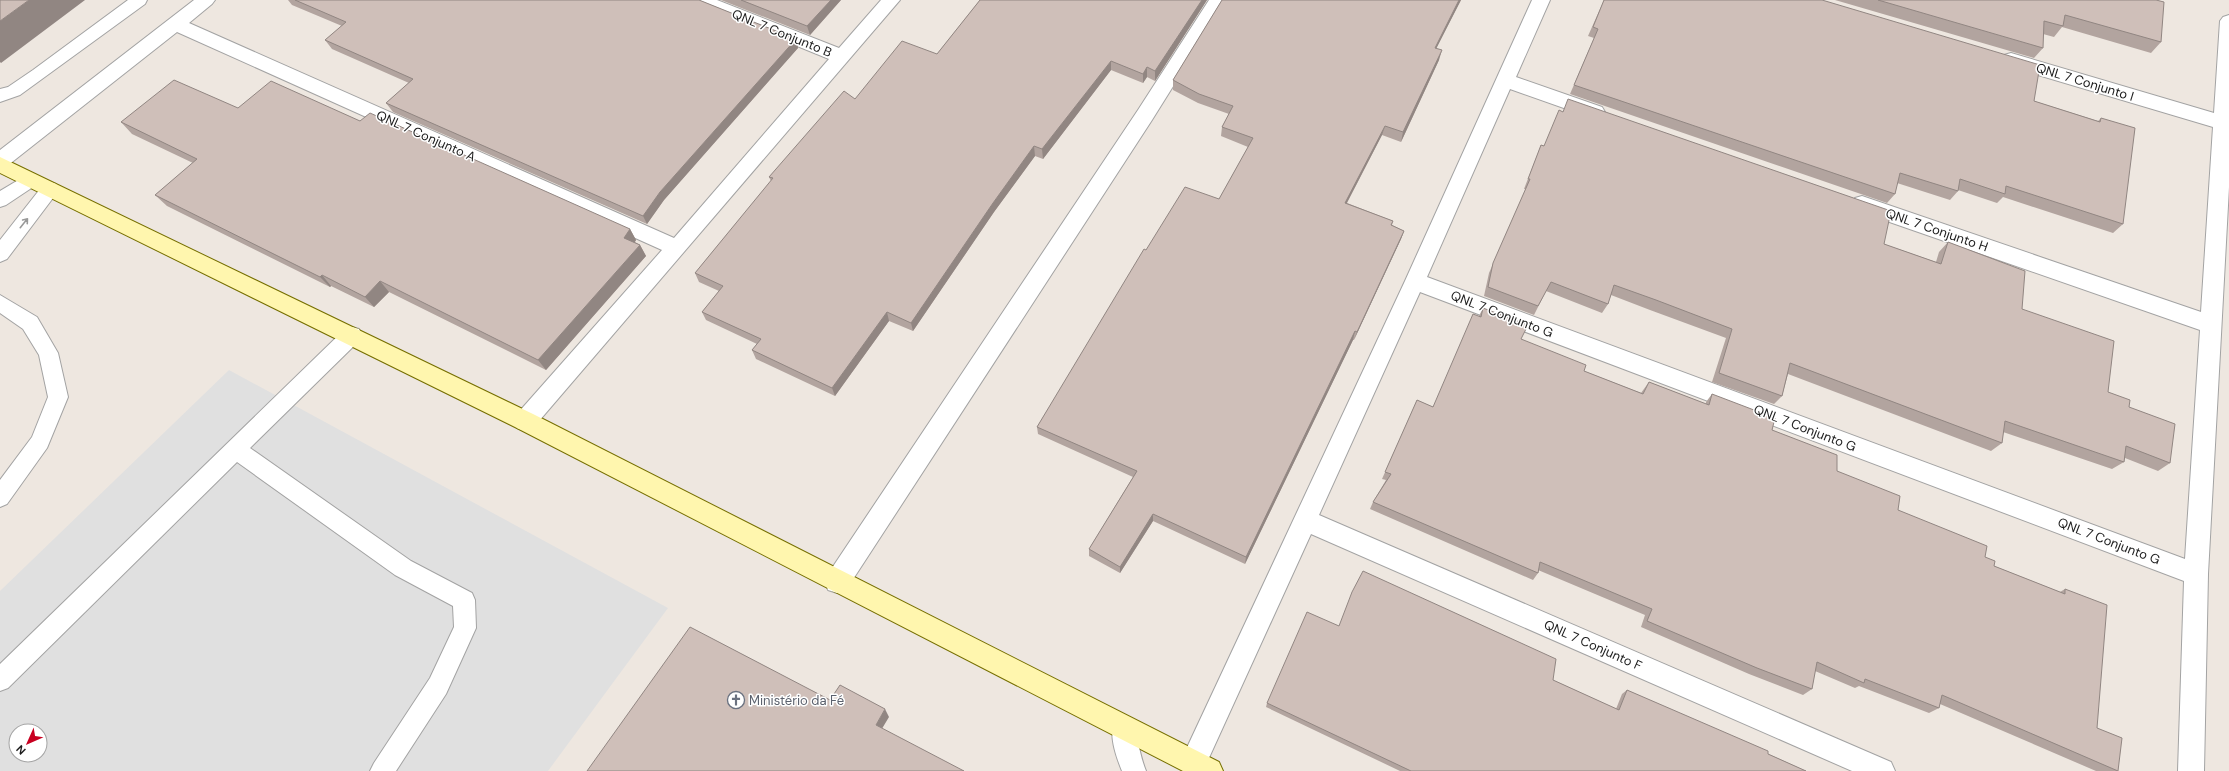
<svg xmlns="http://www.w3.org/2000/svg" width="2229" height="771" font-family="'DM Sans',sans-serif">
	<rect width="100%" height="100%" fill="#eee7e0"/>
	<path fill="#e0e0e0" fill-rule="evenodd" d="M 229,370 L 668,608 L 548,771 L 0,771 L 0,591 ZM 16,731 L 40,731 L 40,755 L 16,755 Z"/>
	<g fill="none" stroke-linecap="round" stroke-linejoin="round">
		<g stroke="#a3a3a3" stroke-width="2">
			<path id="lane" d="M 128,0 L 147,0 L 145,4 L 20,95 L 0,102 L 0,89 L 8,87 L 33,70 Z
				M 30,173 L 36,175 L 39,180 L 36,185 L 6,205 L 0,207 L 0,191 Z
				M 50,182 L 56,184 L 59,189 L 56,194 L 7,259 L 0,262 L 0,240 L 44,184 Z
				M 0,295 L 37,317 L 58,353 L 68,397 L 47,448 L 7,504 L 0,507 L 0,480 L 32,437 L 48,397 L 39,355 L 23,329 L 0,313 Z
				M 352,327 L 359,329 L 362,335 L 359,341 L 250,448 L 411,561 L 472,593 L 475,600 L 476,628 L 446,694 L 396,771 L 370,771 L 374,763 L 430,678 L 454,627 L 453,606 L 395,575 L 237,462 L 8,688 L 0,691 L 0,664 L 345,329 Z
				M 1123,715 L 1131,719 C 1138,736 1139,754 1146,771 L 1122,771 C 1116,756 1108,734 1115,719 Z"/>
		</g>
		<g stroke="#a3a3a3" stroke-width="2">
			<path id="street" d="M 194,0 L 215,0 L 212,4 L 189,23 L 674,238 L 829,59 L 694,4 L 691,0 L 717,0 L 839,48 L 881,0 L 900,0 L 533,428 L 525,431 L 517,428 L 514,421 L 517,414 L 662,250 L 177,32 L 7,166 L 0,168 L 0,150 Z
				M 1209,0 L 1227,0 L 1152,120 L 846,590 L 837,593 L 828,590 L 825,582 L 828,574 L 1138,110 Z
				M 1532,0 L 1550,0 L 1516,77 L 1602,107 L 1605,112 L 1602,117 L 1595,119 L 1510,89 L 1427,277 L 2185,559 L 2200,330 L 1855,210 L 1852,204 L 1855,198 L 1862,196 L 2201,312 L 2213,127 L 2004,65 L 2002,60 L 2004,55 L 2011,53 L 2214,113 L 2220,21 L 2223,17 L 2229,15 L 2229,187 L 2208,574 L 2204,771 L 2178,771 L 2184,581 L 1420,292 L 1319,515 L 1891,762 L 1895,771 L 1852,771 L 1311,534 L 1203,771 L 1183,771 L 1180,763 L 1184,754 L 1405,281 Z"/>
		</g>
		<g stroke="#766f00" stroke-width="2">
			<path id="secondary" d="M 0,157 L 533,414 L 1219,762 L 1223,771 L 1183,771 L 517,428 L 0,173 Z"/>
		</g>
		<use href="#lane" fill="#fff" fill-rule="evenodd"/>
		<use href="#street" fill="#fff" fill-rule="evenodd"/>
		<use href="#secondary" fill="#fff6ae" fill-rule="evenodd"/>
	</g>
	<path fill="#b2a49f" d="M 288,0 L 699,0 L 796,39 L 798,48 L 664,200 L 647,224 L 393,112 L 386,103 L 409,83 L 332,49 L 325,40 L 342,26 L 292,5 Z
		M 721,0 L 841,0 L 810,35 Z
		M 980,0 L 1207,0 L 1155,81 L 1147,77 L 1143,83 L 1111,70 L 1043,159 L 1035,156 L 994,212 L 913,331 L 889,321 L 835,396 L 756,359 L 752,350 L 757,344 L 706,320 L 702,312 L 719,291 L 699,282 L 695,273 L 771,181 L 769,177 L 855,99 L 937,54 Z
		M 1222,0 L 1461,0 L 1436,48 L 1439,60 L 1401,142 L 1382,135 L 1347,203 L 1393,221 L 1392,225 L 1404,231 L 1401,239 L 1354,340 L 1353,340 L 1245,564 L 1153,521 L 1120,573 L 1089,556 L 1089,549 L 1133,477 L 1038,434 L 1037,427 L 1146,250 L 1219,199 L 1248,147 L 1221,136 L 1222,127 L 1229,114 L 1198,103 L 1173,90 L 1173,80 Z
		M 1604,0 L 2034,101 L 2098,121 L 2101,118 L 2123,224 L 2113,233 L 2003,197 L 1997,203 L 1958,190 L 1958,191 L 1950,200 L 1897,183 L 1895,194 L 1887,203 L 1570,94 L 1594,38 L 1588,36 Z
		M 1835,0 L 2156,0 L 2161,42 L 2151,53 L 2062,27 L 2054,37 L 2043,34 L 2043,48 L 2034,58 Z
		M 238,108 L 360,121 L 630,229 L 636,240 L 635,242 L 640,245 L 646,256 L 546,370 L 389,292 L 374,307 L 331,286 L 330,287 L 167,206 L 155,195 L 193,163 L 132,134 L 121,122 Z
		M 1541,145 L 1884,244 L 1936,262 L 1939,252 L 1948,242 L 2022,309 L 2108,392 L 2129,407 L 2170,463 L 2158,471 L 2125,458 L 2124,462 L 2112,469 L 2003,432 L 2002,443 L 1991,451 L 1788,374 L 1782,396 L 1774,404 L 1712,382 L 1726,338 L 1650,310 L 1611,295 L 1608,304 L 1602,313 L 1546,291 L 1534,315 L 1484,296 L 1489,273 L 1526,189 L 1524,189 Z
		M 1483,308 L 1521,339 L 1584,371 L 1641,393 L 1649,382 L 1706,404 L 1706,402 L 1712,394 L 1772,430 L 1898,510 L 1985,557 L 1994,566 L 2060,592 L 2065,589 L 2097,728 L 2118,771 L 2096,771 L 1940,704 L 1939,708 L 1929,713 L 1859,686 L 1855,688 L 1815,671 L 1812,689 L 1803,695 L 1749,674 L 1641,627 L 1645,615 L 1538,570 L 1538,573 L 1533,580 L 1370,509 L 1373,502 L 1386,480 L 1382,479 L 1417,400 L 1433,407 Z
		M 1338,626 L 1553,680 L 1616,709 L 1622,694 L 1627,690 L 1806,771 L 1400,771 L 1266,707 L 1267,703 Z"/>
	<path fill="#918682" d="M 29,0 L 85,0 L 1,63 L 0,62 L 0,21 Z
		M 831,0 L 841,0 L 810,35 L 807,26 Z
		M 1202,0 L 1207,0 L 1155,81 L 1155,71 Z
		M 1459,0 L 1461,0 L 1432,57 L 1435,48 Z
		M 796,39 L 798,48 L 664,200 L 647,224 L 643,216 L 660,192 Z
		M 1442,50 L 1439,60 L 1401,142 L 1403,132 Z
		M 1111,61 L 1111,70 L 1043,159 L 1042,149 Z
		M 1147,67 L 1147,77 L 1143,83 L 1143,74 Z
		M 1385,126 L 1382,135 L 1342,212 L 1345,203 Z
		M 1034,146 L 1035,156 L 994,212 L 913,331 L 911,323 L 993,203 Z
		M 630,229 L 636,240 L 630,249 L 624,238 Z
		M 1404,231 L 1401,239 L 1354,340 L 1357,332 Z
		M 640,245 L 646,256 L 546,370 L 538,360 Z
		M 322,275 L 331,286 L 330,287 L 320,277 Z
		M 380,281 L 389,292 L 374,307 L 365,297 Z
		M 887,312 L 889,321 L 835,396 L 832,388 Z
		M 1355,331 L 1353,340 L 1245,564 L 1246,557 Z
		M 1153,514 L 1153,521 L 1120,573 L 1120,567 Z
		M 885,709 L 889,717 L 880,732 L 876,725 Z"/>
	<path fill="#cfbfb9" stroke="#918682" d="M 0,0 L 29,0 L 0,21 Z
		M 295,0 L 699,0 L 796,39 L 660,192 L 643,216 L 386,103 L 413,79 L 325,40 L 346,22 Z
		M 741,0 L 831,0 L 807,26 Z
		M 980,0 L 1202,0 L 1155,71 L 1147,67 L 1143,74 L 1111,61 L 1042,149 L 1034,146 L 993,203 L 911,323 L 887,312 L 832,388 L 752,350 L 761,339 L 702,312 L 723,286 L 695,273 L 773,178 L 769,177 L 844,91 L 855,99 L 902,41 L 937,54 Z
		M 1222,0 L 1459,0 L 1435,48 L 1442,50 L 1403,132 L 1385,126 L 1345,203 L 1393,221 L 1391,225 L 1404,231 L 1357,332 L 1355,331 L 1246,557 L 1153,514 L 1120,567 L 1089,549 L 1137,471 L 1037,427 L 1144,249 L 1146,250 L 1185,187 L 1219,199 L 1253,138 L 1222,127 L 1233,106 L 1199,94 L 1173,80 Z
		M 1604,0 L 1822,0 L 2040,65 L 2034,101 L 2100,122 L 2101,118 L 2135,128 L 2123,224 L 2006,186 L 2005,194 L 1960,179 L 1958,191 L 1900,173 L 1895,194 L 1574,85 L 1598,29 L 1593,27 Z
		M 1878,0 L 2156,0 L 2164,2 L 2161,42 L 2065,15 L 2063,26 L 2044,21 L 2043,48 Z
		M 174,80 L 238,108 L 271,81 L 360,121 L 370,113 L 630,229 L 624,238 L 640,245 L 538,360 L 380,281 L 365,297 L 322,275 L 320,277 L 155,195 L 197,159 L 121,122 Z
		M 1568,99 L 1891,211 L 1884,244 L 1941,264 L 1948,242 L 2025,271 L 2022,309 L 2114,341 L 2108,392 L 2130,400 L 2129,407 L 2175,424 L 2170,463 L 2126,446 L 2124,462 L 2005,421 L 2002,443 L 1790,363 L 1782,396 L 1719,373 L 1732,329 L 1656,300 L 1614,285 L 1608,304 L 1551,282 L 1538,306 L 1488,287 L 1493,263 L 1530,179 L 1528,179 L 1541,145 L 1544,146 L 1559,110 L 1563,112 Z
		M 1483,308 L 1528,325 L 1521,339 L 1586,365 L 1584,371 L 1643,394 L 1649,382 L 1709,405 L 1712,394 L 1775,418 L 1772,430 L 1837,455 L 1837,471 L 1900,496 L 1898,510 L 1987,546 L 1985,557 L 1995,561 L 1994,566 L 2065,594 L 2065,589 L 2107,605 L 2097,728 L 2122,738 L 2118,771 L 1942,695 L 1939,708 L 1865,679 L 1864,683 L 1817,662 L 1812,689 L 1757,668 L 1647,621 L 1652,609 L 1540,562 L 1538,573 L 1373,502 L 1391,474 L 1385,472 L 1417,400 L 1433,407 L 1473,314 L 1481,317 Z
		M 1363,571 L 1556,659 L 1553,680 L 1619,710 L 1627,690 L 1768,751 L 1768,754 L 1806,771 L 1411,771 L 1267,703 L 1307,612 L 1339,626 L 1352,592 Z
		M 690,627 L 830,700 L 840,685 L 885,709 L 876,725 L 964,771 L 587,771 Z"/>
	<defs><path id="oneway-shaft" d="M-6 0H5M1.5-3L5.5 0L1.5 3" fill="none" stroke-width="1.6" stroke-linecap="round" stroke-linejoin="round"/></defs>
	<use stroke="#999" href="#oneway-shaft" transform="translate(24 223) rotate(-51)"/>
	<defs>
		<g id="church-ring" transform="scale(0.9)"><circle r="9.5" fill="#fff" stroke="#6b7280" stroke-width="1.5"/><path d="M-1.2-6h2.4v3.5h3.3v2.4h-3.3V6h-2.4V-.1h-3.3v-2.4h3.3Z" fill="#6b7280"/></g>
	</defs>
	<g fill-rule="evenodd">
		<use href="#church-ring" x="736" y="700"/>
	</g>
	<g text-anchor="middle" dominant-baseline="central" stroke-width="3" stroke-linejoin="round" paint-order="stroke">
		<g font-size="13" fill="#1c1c1c" stroke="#fff">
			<text transform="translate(782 33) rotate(22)">QNL 7 Conjunto B</text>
			<text transform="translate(2085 82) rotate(17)">QNL 7 Conjunto I</text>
			<text transform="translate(426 136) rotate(24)">QNL 7 Conjunto A</text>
			<text transform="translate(1937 230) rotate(19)">QNL 7 Conjunto H</text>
			<text transform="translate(1502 314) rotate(21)">QNL 7 Conjunto G</text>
			<text transform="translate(1805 428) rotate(21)">QNL 7 Conjunto G</text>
			<text transform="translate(2109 541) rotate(21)">QNL 7 Conjunto G</text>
			<text transform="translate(1593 645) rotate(24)">QNL 7 Conjunto F</text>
		</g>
		<g font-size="13" fill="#5b616d" stroke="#fff" text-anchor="start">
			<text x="749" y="700">Ministério da Fé</text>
		</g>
	</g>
	<g transform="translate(28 743) rotate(225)"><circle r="19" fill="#ffffff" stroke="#a4a4a4"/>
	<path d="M0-3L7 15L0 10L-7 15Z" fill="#c80021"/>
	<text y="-6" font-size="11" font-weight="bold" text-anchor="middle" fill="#1c1c1c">N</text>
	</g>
</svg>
